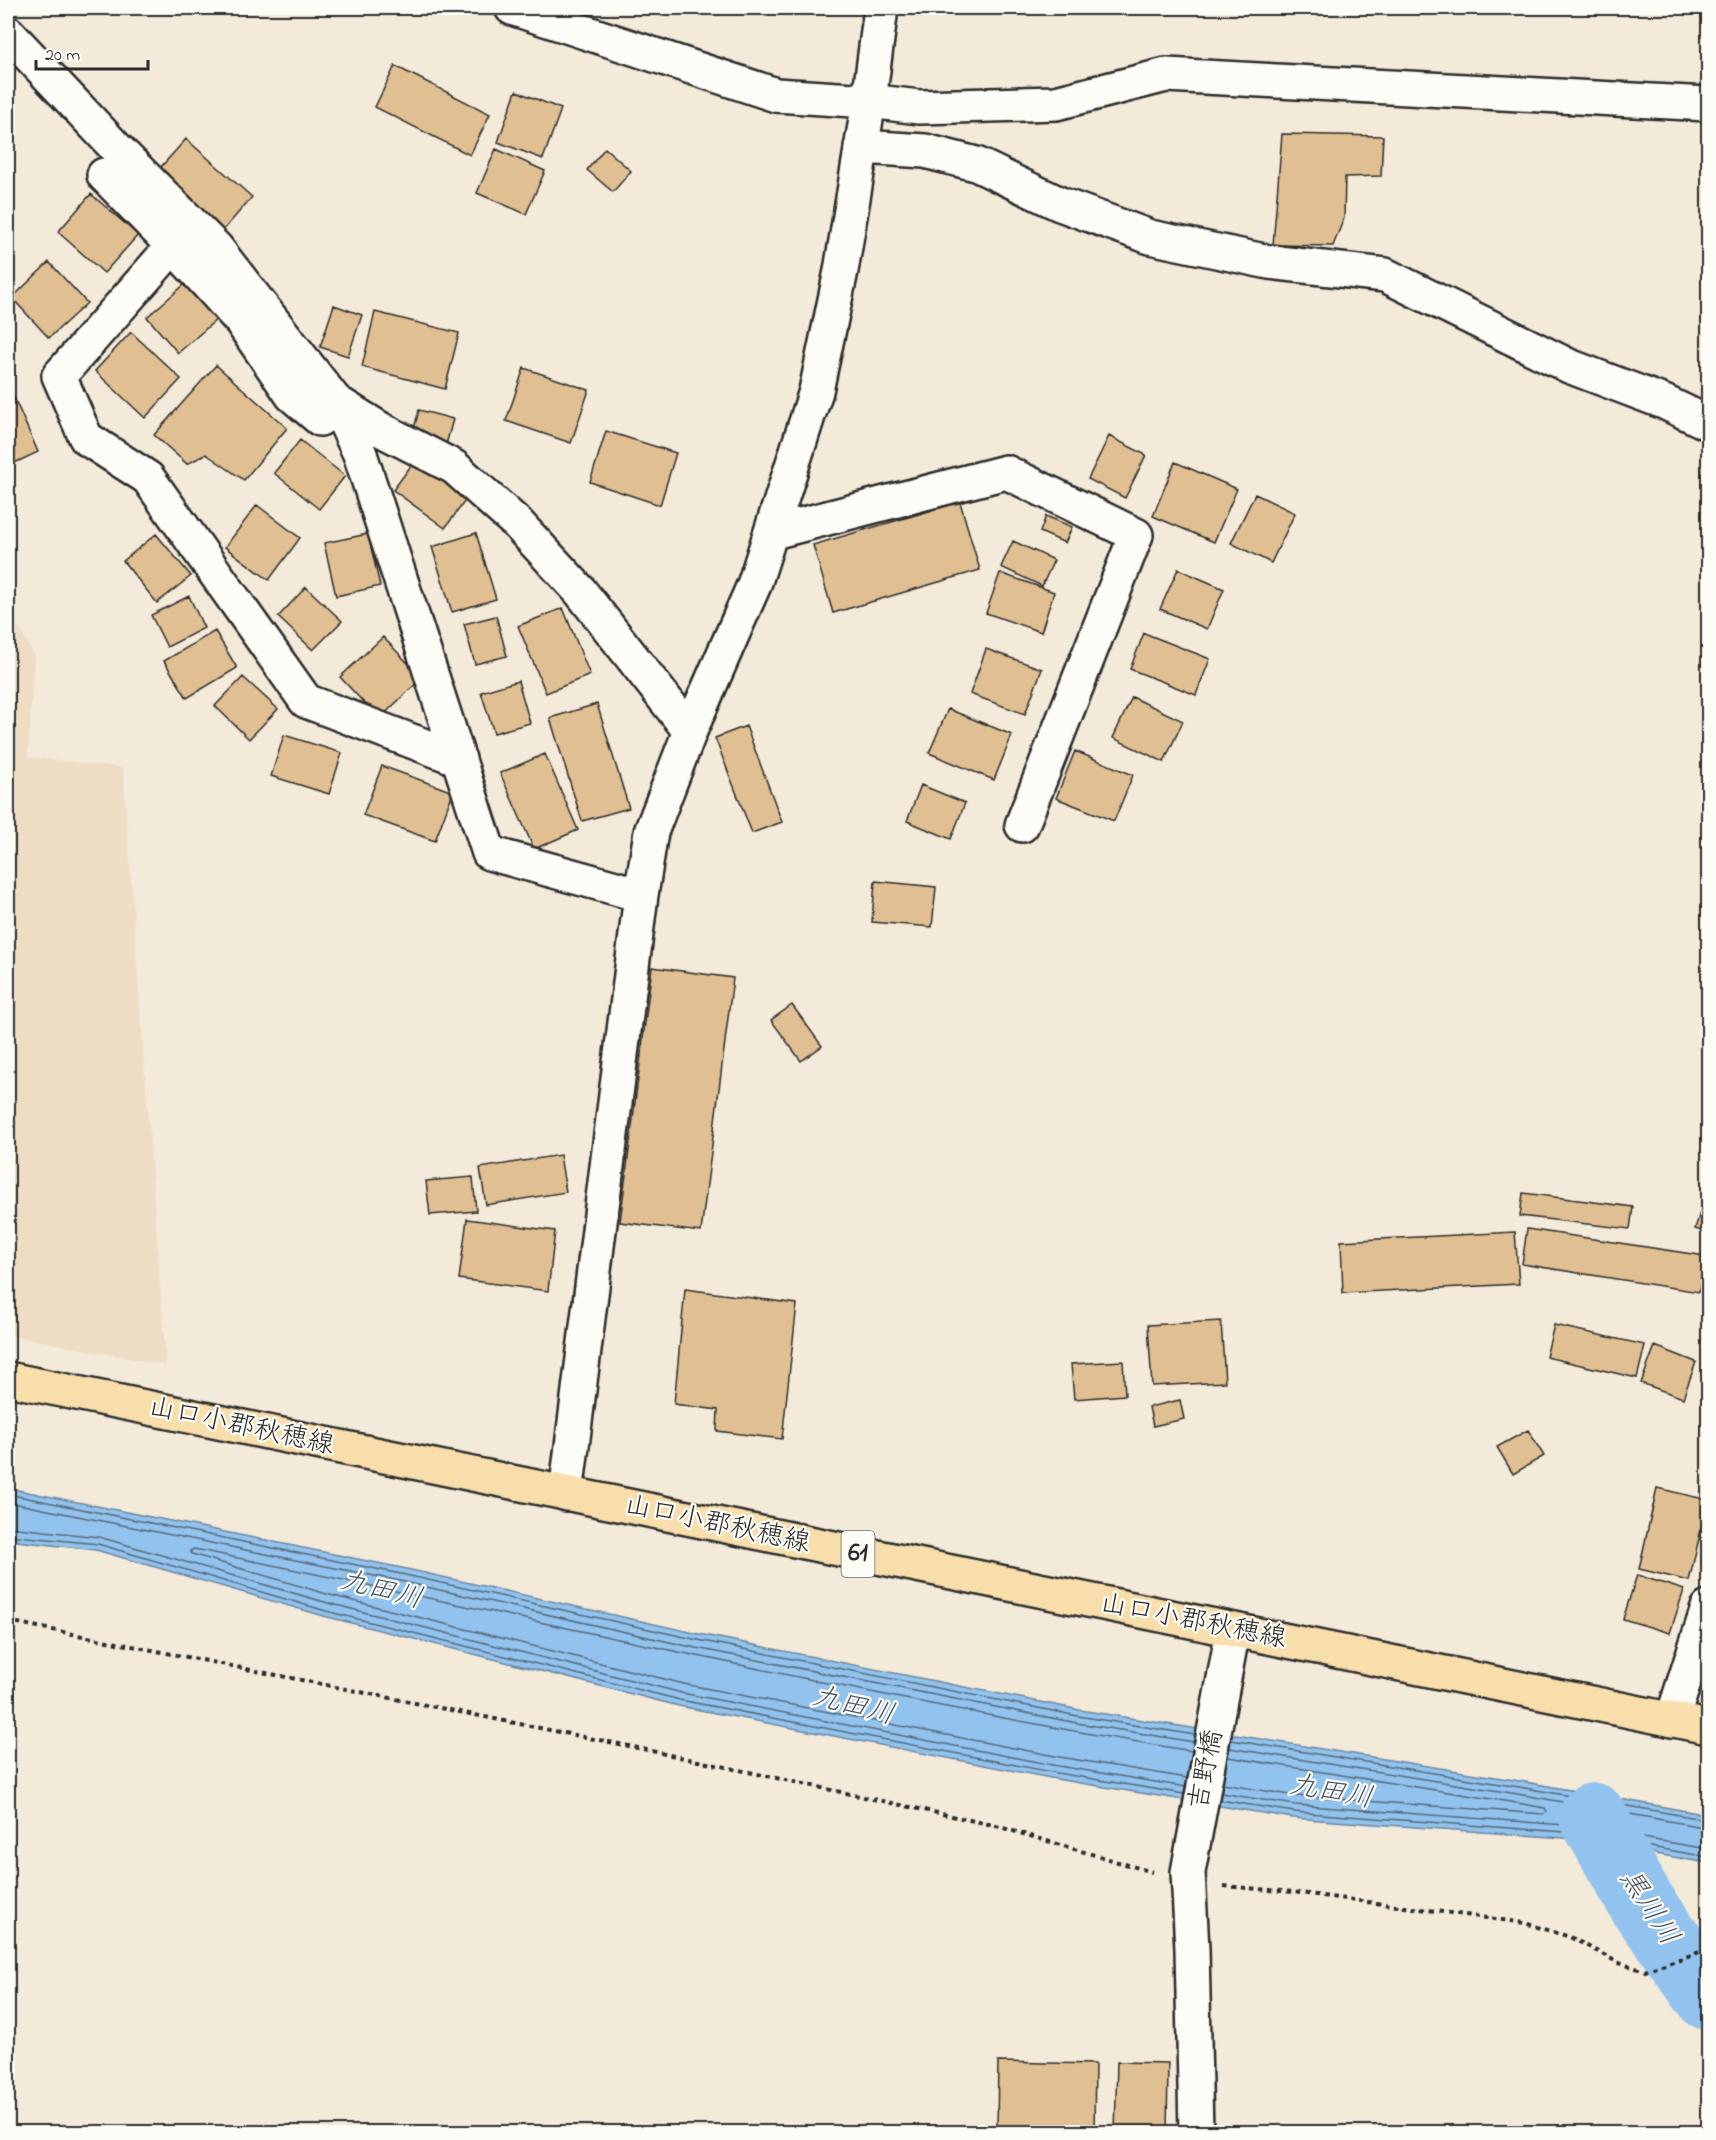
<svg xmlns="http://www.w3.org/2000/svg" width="1716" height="2140" font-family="'Indie Flower','Klee One',sans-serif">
	<rect width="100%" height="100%" fill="#f4ead9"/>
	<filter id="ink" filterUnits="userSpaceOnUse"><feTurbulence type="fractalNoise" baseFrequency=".0167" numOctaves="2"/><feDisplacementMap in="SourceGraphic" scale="12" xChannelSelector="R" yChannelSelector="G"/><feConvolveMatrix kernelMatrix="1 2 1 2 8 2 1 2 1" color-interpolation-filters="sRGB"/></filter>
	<g filter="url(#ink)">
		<path fill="#eeddc4" d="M 8,608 L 34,655 L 28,757 L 123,768 L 166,1365 L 8,1335 Z"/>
		<path fill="#92c3ee" stroke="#6986a0" stroke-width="1.5" d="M 8,1488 L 402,1568 L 699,1634 L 1080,1710 L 1520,1781 L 1708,1815 L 1708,1863 L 1564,1838 L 1293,1818 L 1056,1779 L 679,1706 L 324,1616 L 96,1550 L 8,1540 Z"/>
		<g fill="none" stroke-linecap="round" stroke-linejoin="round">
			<path stroke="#546879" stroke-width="1.5" d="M 8,1494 L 401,1574 L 698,1640 L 1078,1716 L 1195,1735
				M 8,1502 L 400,1581 L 696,1648 L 1077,1723 L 1194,1742
				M 8,1527 L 99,1537 L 328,1603 L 682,1693 L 1058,1766 L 1186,1787
				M 8,1535 L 98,1544 L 326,1611 L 680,1700 L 1057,1773 L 1184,1794
				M 1231,1740 L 1519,1787 L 1708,1820
				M 1229,1748 L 1518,1794 L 1708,1828
				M 1187,1778 L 1060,1757 L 684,1684 L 330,1595 L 192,1554 L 190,1551 L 194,1549 C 527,1616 857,1697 1192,1751
				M 1223,1784 L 1296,1796 L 1544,1814 L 1547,1812 L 1545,1808 L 1517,1803 L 1228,1757
				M 1221,1793 L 1295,1805 L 1566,1825 L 1708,1849
				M 1220,1800 L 1294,1812 L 1565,1832 L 1708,1857"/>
			<path stroke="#92c3ee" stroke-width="68" d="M 1593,1817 L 1641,1902 L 1708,1996"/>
		</g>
		<path fill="#e0c093" stroke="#2b2b2b" stroke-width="1.5" d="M 395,66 L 490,114 L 470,155 L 375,107 Z
			M 516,91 L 561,109 L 543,159 L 498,142 Z
			M 1282,134 L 1383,136 L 1381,176 L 1345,177 L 1344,218 L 1333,246 L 1273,245 Z
			M 186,139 L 252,197 L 219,235 L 152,177 Z
			M 605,148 L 631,171 L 613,192 L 587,170 Z
			M 496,149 L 545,171 L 526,214 L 477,193 Z
			M 91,194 L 138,235 L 104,273 L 58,232 Z
			M 49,262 L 87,303 L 49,338 L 12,298 Z
			M 186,283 L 217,319 L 178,353 L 147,317 Z
			M 334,305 L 362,315 L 348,356 L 320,347 Z
			M 375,312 L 459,333 L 445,389 L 362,367 Z
			M 131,332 L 181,379 L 145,418 L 95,371 Z
			M 216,365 L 287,428 L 244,480 L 206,454 L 187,464 L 154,435 Z
			M 524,368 L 589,390 L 571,443 L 506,421 Z
			M 8,384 L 38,452 L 8,466 Z
			M 419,410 L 453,419 L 446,445 L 412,436 Z
			M 606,431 L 676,453 L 660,505 L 590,482 Z
			M 1109,436 L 1146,455 L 1125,498 L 1088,479 Z
			M 300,440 L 345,476 L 319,509 L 274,473 Z
			M 416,459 L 468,497 L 445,528 L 393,490 Z
			M 1175,462 L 1237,489 L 1214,542 L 1153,516 Z
			M 1255,494 L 1295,513 L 1271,563 L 1231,543 Z
			M 960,502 L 980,570 L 833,613 L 813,545 Z
			M 257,505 L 300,538 L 269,580 L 225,547 Z
			M 1046,516 L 1072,527 L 1065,543 L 1040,532 Z
			M 476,533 L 496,599 L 452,612 L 432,547 Z
			M 156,534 L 191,576 L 157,603 L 123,561 Z
			M 368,534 L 380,586 L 336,596 L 324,543 Z
			M 1013,541 L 1054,560 L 1042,586 L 1001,567 Z
			M 1178,569 L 1224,589 L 1207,629 L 1160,609 Z
			M 1000,573 L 1054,592 L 1041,632 L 986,613 Z
			M 306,587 L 342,621 L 313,650 L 278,617 Z
			M 189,596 L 204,628 L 167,647 L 151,615 Z
			M 563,608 L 590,675 L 546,693 L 518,626 Z
			M 496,616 L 507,656 L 475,664 L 464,624 Z
			M 215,631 L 237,668 L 187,698 L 164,661 Z
			M 1144,633 L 1210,659 L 1196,695 L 1130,669 Z
			M 383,637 L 422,678 L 379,719 L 340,677 Z
			M 986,649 L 1042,669 L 1025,714 L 970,694 Z
			M 243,677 L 278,709 L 249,739 L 215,706 Z
			M 518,681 L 530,723 L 494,733 L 481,692 Z
			M 1132,697 L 1183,721 L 1164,762 L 1113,738 Z
			M 597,704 L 629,808 L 582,821 L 550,718 Z
			M 948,709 L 1012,735 L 994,780 L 929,753 Z
			M 746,726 L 782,822 L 752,833 L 715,738 Z
			M 284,735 L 342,753 L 329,794 L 271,776 Z
			M 1075,751 L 1133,775 L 1114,821 L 1056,798 Z
			M 545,754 L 578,830 L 534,849 L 500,773 Z
			M 382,766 L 453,792 L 435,841 L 363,815 Z
			M 921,785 L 965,803 L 951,839 L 907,821 Z
			M 875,881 L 936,887 L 932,927 L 872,922 Z
			M 652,967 L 733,978 L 701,1232 L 620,1222 Z
			M 792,1005 L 822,1046 L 801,1061 L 771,1020 Z
			M 560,1155 L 566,1192 L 486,1205 L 480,1168 Z
			M 473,1177 L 476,1211 L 430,1215 L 426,1181 Z
			M 1708,1186 L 1708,1233 L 1695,1229 Z
			M 1523,1193 L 1633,1207 L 1630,1229 L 1520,1216 Z
			M 467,1219 L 555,1231 L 548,1291 L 459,1279 Z
			M 1527,1229 L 1705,1256 L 1699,1292 L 1522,1264 Z
			M 1515,1232 L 1519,1284 L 1343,1293 L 1341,1241 Z
			M 685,1289 L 797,1304 L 782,1439 L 717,1431 L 718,1410 L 674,1404 Z
			M 1221,1321 L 1225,1382 L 1152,1386 L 1148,1325 Z
			M 1554,1325 L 1645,1345 L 1637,1378 L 1546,1357 Z
			M 1655,1346 L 1696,1362 L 1683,1398 L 1641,1383 Z
			M 1123,1361 L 1125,1395 L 1074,1399 L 1071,1364 Z
			M 1180,1400 L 1184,1419 L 1153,1426 L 1149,1407 Z
			M 1528,1430 L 1544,1456 L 1513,1474 L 1497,1447 Z
			M 1657,1488 L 1708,1500 L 1689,1581 L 1639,1569 Z
			M 1637,1575 L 1684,1590 L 1670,1633 L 1623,1619 Z
			M 998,2062 L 1095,2064 L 1094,2131 L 997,2129 Z
			M 1117,2062 L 1168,2063 L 1167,2132 L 1115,2132 Z"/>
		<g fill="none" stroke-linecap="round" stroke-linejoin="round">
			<g stroke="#2b2b2b" stroke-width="38">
				<path id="street" d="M 512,8 L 776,95 L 869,101 L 919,107 L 1056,103 L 1166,75 L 1708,104
					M 8,33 L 117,149 L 216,248 L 335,401 L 380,429 L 454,467 L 518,524 L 580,591 L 690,731
					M 861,147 L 925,151 L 976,164 L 1060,204 L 1150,237 L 1269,262 L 1385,275 L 1569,366 L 1664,402 L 1708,423
					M 104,175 L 173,246
					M 773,532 L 1006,472 L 1136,535 L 1022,825
					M 459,759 L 306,701 L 148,478 L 86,438 L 59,376 L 173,246 L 241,321 L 292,395 L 320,419 L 335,401 L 360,454 L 489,853 L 641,895
					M 566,1494 L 641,895 L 651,832 L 690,731 L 754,585 L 816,391 L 841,271 L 869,101 L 881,8
					M 1672,1720 L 1708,1608
					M 1196,2132 L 1192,1949 L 1188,1872 L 1233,1630"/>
			</g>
			<g stroke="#2b2b2b" stroke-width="38">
				<path id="primary" d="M 8,1379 L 1708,1727"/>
			</g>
			<path stroke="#2b2b2b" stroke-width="4" stroke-dasharray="4.5 4.5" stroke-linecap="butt" d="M 8,1621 L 624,1745 L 993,1825 L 1152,1872
				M 1224,1886 L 1293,1892 L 1525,1923 L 1570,1937 L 1619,1963 L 1645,1971 L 1708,1949"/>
			<use href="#street" stroke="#fdfcf7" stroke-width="33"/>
			<use href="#primary" stroke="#f8deab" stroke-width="33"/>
		</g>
	</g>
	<g text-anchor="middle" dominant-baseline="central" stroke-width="4.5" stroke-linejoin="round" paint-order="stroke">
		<rect fill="#fdfcf7" stroke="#6a6a68" stroke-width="1.5" x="841.5" y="1531" width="33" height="46" rx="4.5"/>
		<g font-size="26" font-weight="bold" fill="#2b2b2b">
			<text x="858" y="1554">61</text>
		</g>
		<g font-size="27" fill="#2b2b2b" stroke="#fdfcf7">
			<text transform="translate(241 1427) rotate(12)">山口小郡秋穂線</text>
			<text transform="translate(717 1525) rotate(12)">山口小郡秋穂線</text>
			<text transform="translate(1193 1622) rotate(11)">山口小郡秋穂線</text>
			<text transform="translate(1207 1770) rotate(-79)">吉野橋</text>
		</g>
		<g font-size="28" font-style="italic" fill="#4a5966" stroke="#fdfcf7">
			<text transform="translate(381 1591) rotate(14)">九田川</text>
			<text transform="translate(853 1707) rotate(14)">九田川</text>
			<text transform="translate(1331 1793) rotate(10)">九田川</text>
			<text transform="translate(1648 1908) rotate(57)">黒川川</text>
		</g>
	</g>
	<rect width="1716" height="2140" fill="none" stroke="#fdfcf7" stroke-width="30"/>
	<rect x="15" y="15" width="1686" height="2110" fill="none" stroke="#2b2b2b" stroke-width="2" filter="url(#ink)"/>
	<path d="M36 60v9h112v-9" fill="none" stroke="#2b2b2b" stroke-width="3"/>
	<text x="45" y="60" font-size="18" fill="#2b2b2b" stroke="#fdfcf7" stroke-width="4.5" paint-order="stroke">20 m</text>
</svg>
